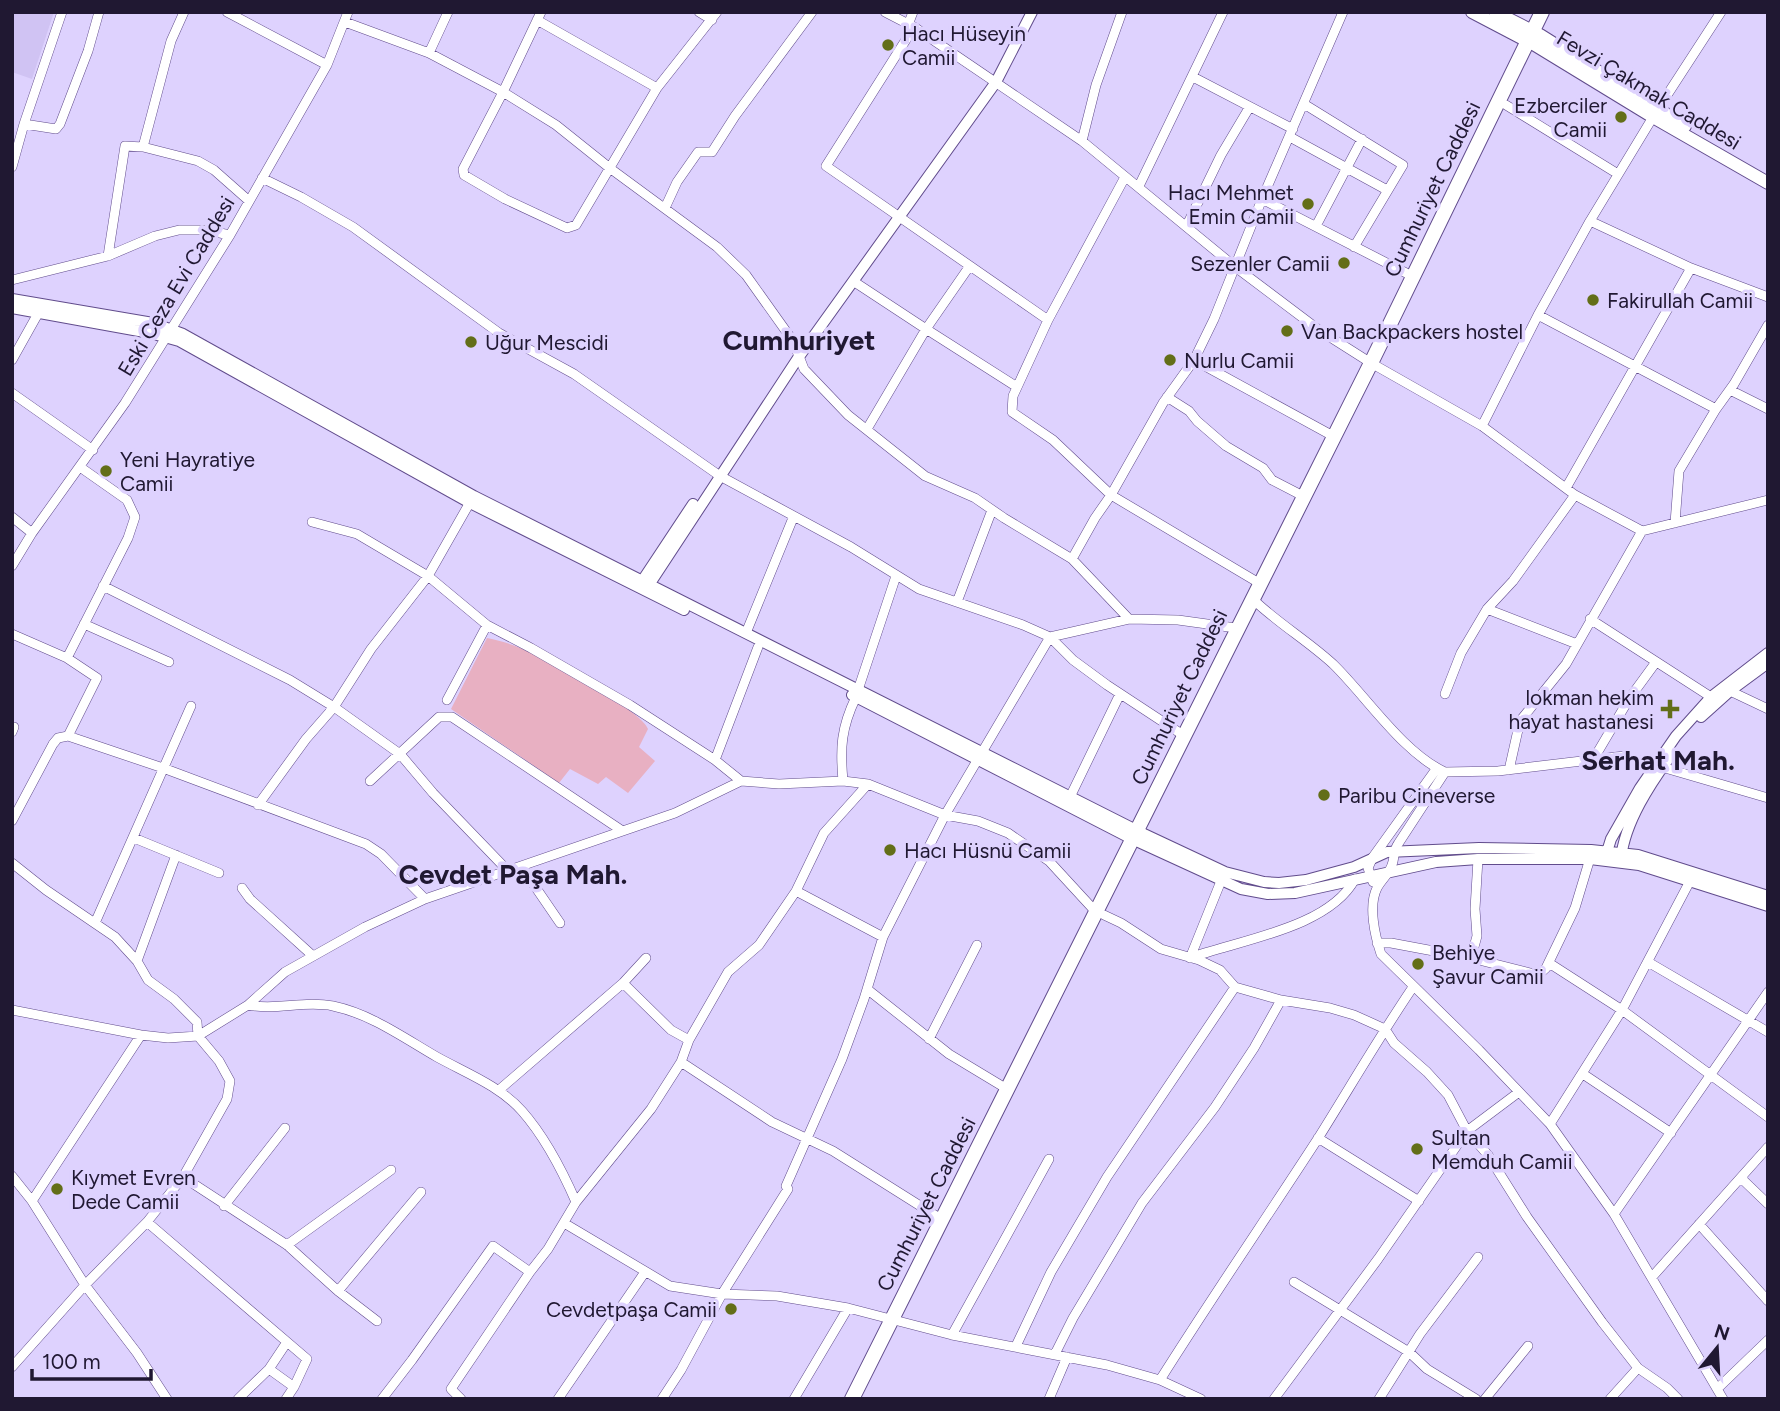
<svg xmlns="http://www.w3.org/2000/svg" width="1780" height="1411" font-family="Figtree,sans-serif">
	<rect width="100%" height="100%" fill="#ded2fe"/>
	<path fill="#d0c3f3" d="M 12,12 L 54,12 L 32,79 L 12,72 Z"/>
	<path fill="#e8b0c2" d="M 487,638 C 502,641 515,645 529,652 C 549,661 643,711 648,729 L 639,747 L 655,761 L 628,793 L 606,777 L 598,784 L 570,769 L 559,783 L 451,709 Z"/>
	<g fill="none" stroke-linecap="round" stroke-linejoin="round">
		<g stroke="#614c8c" stroke-width="10">
			<path id="minor" d="M 227,12 L 327,65
				M 541,12 L 503,92 L 463,169 L 464,175 L 505,199 L 567,228 L 576,225 L 657,88 L 717,12
				M 699,12 L 712,20
				M 885,12 L 914,27 L 1082,141 L 1234,266 L 1319,330 L 1371,363 L 1482,426 L 1575,495 L 1642,531 L 1768,500
				M 537,20 L 657,88
				M 345,22 L 429,53 L 503,92 L 556,125 L 611,169 L 717,247 L 746,275 L 793,341 L 804,369 L 848,415 L 925,476 L 975,498 L 1004,518 L 1072,559 L 1095,518 L 1111,495 L 1053,440 L 1012,412 L 1013,396 L 1048,320 L 1125,177
				M 908,25 L 913,12
				M 914,27 L 826,166 L 1048,320
				M 429,53 L 448,12
				M 1193,77 L 1293,129
				M 1304,104 L 1403,165 L 1354,247
				M 1506,105 L 1618,174
				M 1658,109 L 1721,12
				M 24,124 L 56,129 L 60,124 L 88,51 L 99,12
				M 1290,137 L 1387,190
				M 1082,141 L 1096,85 L 1122,12
				M 143,147 L 198,161 L 214,170 L 248,200
				M 12,167 L 24,124 L 62,12
				M 262,178 L 301,197 L 353,227 L 499,333 L 574,374 L 720,476 L 851,547 L 919,589 L 1023,625 L 1050,637 L 1073,660 L 1107,685 L 1183,735
				M 1139,186 L 1223,12
				M 1262,199 L 1412,276
				M 665,208 L 677,182 L 698,152 L 712,152 L 735,116 L 812,12
				M 1590,221 L 1653,117
				M 1187,225 L 1221,155 L 1249,108
				M 1316,226 L 1362,139
				M 108,256 L 125,146 L 143,147 L 171,41 L 184,12
				M 969,267 L 926,329 L 1017,387
				M 12,280 L 108,256 L 155,236 L 179,230 L 205,230 L 230,235
				M 853,281 L 926,329 L 867,429
				M 1538,315 L 1716,409
				M 12,360 L 40,310
				M 1194,360 L 1333,436
				M 1730,390 L 1768,409
				M 12,393 L 93,450
				M 1167,397 L 1189,411 L 1197,421 L 1226,446 L 1263,468 L 1272,480 L 1303,496
				M 1482,426 L 1538,315 L 1590,221 L 1691,268 L 1768,297
				M 1566,488 L 1691,268
				M 12,517 L 32,533
				M 312,522 L 357,534 L 428,576 L 487,625 L 531,648 L 630,705 L 715,760 L 741,781
				M 1675,523 L 1679,471 L 1716,409 L 1734,384 L 1768,325
				M 1072,559 L 1129,619
				M 12,566 L 32,533 L 125,403 L 230,235 L 327,65 L 348,12
				M 1259,583 L 1111,495 L 1163,403 L 1194,360 L 1214,319 L 1262,199 L 1343,12
				M 103,586 L 290,680 L 334,707 L 400,754 L 433,793 L 508,871
				M 957,602 L 992,510
				M 1257,603 C 1281,625 1309,642 1333,664 C 1366,696 1403,753 1445,772 L 1498,771 L 1624,756 L 1768,798
				M 1487,609 L 1577,644
				M 1590,619 L 1711,697
				M 84,624 L 169,662
				M 746,633 L 793,518
				M 12,634 L 67,658 L 97,678 L 68,736
				M 67,658 L 128,538 L 135,517 L 127,500 L 80,467
				M 858,690 L 896,576
				M 1730,691 L 1768,709
				M 1445,694 L 1461,653 L 1487,609 L 1513,581 L 1575,495
				M 447,700 L 487,625
				M 12,732 L 14,727
				M 715,760 L 758,647
				M 1593,760 L 1629,699 L 1656,662
				M 1509,770 L 1520,721 L 1566,664 L 1642,531
				M 1445,772 L 1398,844 C 1393,851 1395,857 1392,865 C 1389,874 1381,880 1377,888 C 1368,906 1375,936 1381,954 L 1479,1050 L 1550,1124 L 1614,1214 L 1723,1399
				M 370,781 L 439,717 L 452,717 L 621,830
				M 843,781 C 840,748 841,728 856,697
				M 1071,795 L 1120,694
				M 258,805 L 306,739 L 334,707 L 371,649 L 428,576 L 473,497
				M 12,821 L 53,744 L 58,738 L 68,736 L 163,768 L 366,844 L 381,854 L 425,899
				M 134,838 L 219,873
				M 12,863 L 46,890 L 115,937 L 137,961 L 148,980 L 174,999 L 197,1022 L 198,1036 L 219,1061 L 230,1081 L 227,1099 L 183,1177 L 147,1222 L 85,1285 L 12,1367
				M 521,866 L 560,923
				M 1373,882 L 1368,868 L 1373,857 L 1437,768
				M 242,888 L 250,899 L 313,956
				M 796,891 L 883,937
				M 1104,915 L 1121,923 L 1161,949 L 1199,960 L 1220,970 L 1235,987 L 1281,1000 L 1330,1008 L 1354,1015 L 1385,1029 L 1394,1043 L 1427,1072 L 1448,1095 L 1467,1131 L 1488,1155 L 1527,1217 L 1602,1322 L 1638,1368 L 1667,1388 L 1678,1399
				M 95,923 L 191,706
				M 1377,943 L 1391,943 L 1471,958 L 1538,975 L 1546,968 L 1575,908 L 1591,855
				M 1190,958 C 1239,940 1329,928 1355,879
				M 1190,958 L 1221,881
				M 1471,958 L 1477,936 L 1475,909 L 1478,859
				M 137,961 L 176,855
				M 1648,962 L 1768,1032
				M 1549,963 L 1622,1010 L 1768,1117
				M 623,983 L 671,1030 L 689,1040
				M 867,989 L 949,1054 L 1007,1089
				M 248,1005 C 276,1011 304,1000 333,1006 C 371,1014 404,1038 437,1057 C 466,1073 500,1086 522,1111 C 545,1137 562,1170 576,1202 L 548,1249 L 530,1272 L 451,1389 L 461,1399
				M 12,1010 L 141,1035 L 168,1038 L 198,1036 L 248,1005 L 285,972 L 365,927 L 425,899 L 675,813 L 741,781 L 779,784 L 843,781 L 868,784 L 945,815 L 978,821 L 1008,833 L 1049,861 L 1095,911
				M 929,1039 L 977,945
				M 681,1062 L 772,1122 L 833,1151 L 941,1219
				M 1583,1074 L 1671,1133
				M 499,1090 L 623,983 L 646,958
				M 1550,1124 L 1622,1010 L 1690,881
				M 1318,1138 L 1419,1201
				M 12,1176 L 32,1201 L 85,1285 L 137,1353 L 167,1399
				M 183,1177 L 287,1245 L 338,1291 L 377,1321
				M 1742,1179 L 1768,1204
				M 32,1201 L 141,1035
				M 576,1202 L 651,1109 L 681,1062 L 689,1040 L 728,972 L 759,945 L 796,891 L 824,833 L 868,784
				M 224,1206 L 285,1128
				M 1614,1214 L 1768,992
				M 147,1222 L 307,1359 L 294,1387 L 269,1369
				M 564,1223 L 670,1286 L 722,1294 L 777,1296 L 848,1308 L 952,1335 L 1107,1365 L 1160,1380 L 1201,1399
				M 1699,1224 L 1768,1301
				M 287,1245 L 391,1170
				M 1652,1277 L 1768,1147
				M 1294,1282 L 1409,1352 L 1427,1369 L 1476,1399
				M 338,1291 L 421,1192
				M 952,1335 L 1049,1159
				M 1016,1346 L 1051,1272 L 1107,1177 L 1235,987
				M 1055,1354 L 1073,1318 L 1142,1203 L 1215,1107 L 1254,1048 L 1281,1000
				M 1160,1380 C 1211,1299 1265,1220 1317,1140 C 1349,1089 1379,1037 1413,987
				M 1717,1389 L 1768,1340
				M 238,1399 L 269,1369 L 287,1342
				M 286,1399 L 294,1387
				M 382,1399 L 412,1360 L 493,1246 L 530,1272
				M 558,1399 L 645,1272
				M 662,1399 L 681,1370 L 722,1294 L 788,1189 L 786,1186 L 842,1059 L 864,999 L 883,937 L 945,815 L 1050,637 L 1129,619 L 1178,620 L 1236,628
				M 794,1399 L 848,1308
				M 1049,1399 L 1067,1357
				M 1274,1399 L 1378,1259 L 1467,1131 L 1519,1092
				M 1379,1399 L 1420,1334 L 1478,1257
				M 1485,1399 L 1528,1346
				M 1610,1399 L 1638,1368"/>
		</g>
		<g stroke="#614c8c" stroke-width="12">
			<path id="tertiary" d="M 12,299 L 153,323 L 183,334 L 474,496 L 1144,834 L 1225,872 L 1264,882 L 1279,883 L 1306,880 L 1354,867 L 1387,852 L 1479,848 L 1591,850 L 1638,855 L 1768,896
				M 12,308 L 150,333 L 179,341 L 470,503 L 684,610
				M 640,584 L 693,504
				M 647,588 L 798,358 L 996,82 L 1032,12
				M 852,695 L 1132,839 L 1241,889 L 1268,894 L 1295,893 L 1436,862 L 1478,859 L 1590,859 L 1639,865 L 1768,906
				M 1701,717 L 1730,691 L 1768,663
				M 1606,855 L 1611,839 L 1640,788 L 1676,736 L 1711,697 L 1768,653
				M 1621,858 C 1625,822 1650,784 1672,754"/>
		</g>
		<g stroke="#614c8c" stroke-width="14">
			<path id="secondary" d="M 1472,12 L 1535,45 L 1653,117 L 1768,183
				M 1495,12 L 1540,35 L 1685,126"/>
		</g>
		<g stroke="#614c8c" stroke-width="16">
			<path id="primary" d="M 852,1399 L 1371,363 L 1542,12"/>
		</g>
		<use href="#minor" stroke="#fff" stroke-width="9"/>
		<use href="#tertiary" stroke="#fff" stroke-width="10"/>
		<use href="#secondary" stroke="#fff" stroke-width="12"/>
		<use href="#primary" stroke="#fff" stroke-width="14"/>
	</g>
	<g fill="#636e18" stroke="#ded2fe" stroke-width="2.5">
		<circle cx="888" cy="45" r="7"/>
		<circle cx="1621" cy="117" r="7"/>
		<circle cx="1308" cy="204" r="7"/>
		<circle cx="1344" cy="263" r="7"/>
		<circle cx="1593" cy="300" r="7"/>
		<circle cx="1287" cy="331" r="7"/>
		<circle cx="471" cy="342" r="7"/>
		<circle cx="1170" cy="360" r="7"/>
		<circle cx="106" cy="471" r="7"/>
		<path d="M1666.5 698.5h7v7h7v7h-7v7h-7v-7h-7v-7h7z"/>
		<circle cx="1324" cy="795" r="7"/>
		<circle cx="890" cy="850" r="7"/>
		<circle cx="1418" cy="964" r="7"/>
		<circle cx="1417" cy="1149" r="7"/>
		<circle cx="57" cy="1189" r="7"/>
		<circle cx="731" cy="1309" r="7"/>
	</g>
	<g text-anchor="middle" dominant-baseline="central" stroke-width="7" stroke-linejoin="round" paint-order="stroke">
		<g font-size="21" fill="#201832" stroke="#ded2fe" text-anchor="start">
			<text x="902" y="33">Hacı Hüseyin<tspan x="902" dy="24">Camii</tspan></text>
			<text x="1607" y="105" text-anchor="end">Ezberciler<tspan x="1607" dy="24">Camii</tspan></text>
			<text x="1294" y="192" text-anchor="end">Hacı Mehmet<tspan x="1294" dy="24">Emin Camii</tspan></text>
			<text x="1330" y="263" text-anchor="end">Sezenler Camii</text>
			<text x="1607" y="300">Fakirullah Camii</text>
			<text x="1301" y="331">Van Backpackers hostel</text>
			<text x="485" y="342">Uğur Mescidi</text>
			<text x="1184" y="360">Nurlu Camii</text>
			<text x="120" y="459">Yeni Hayratiye<tspan x="120" dy="24">Camii</tspan></text>
			<text x="1654" y="697" text-anchor="end">lokman hekim<tspan x="1654" dy="24">hayat hastanesi</tspan></text>
			<text x="1338" y="795">Paribu Cineverse</text>
			<text x="904" y="850">Hacı Hüsnü Camii</text>
			<text x="1432" y="952">Behiye<tspan x="1432" dy="24">Şavur Camii</tspan></text>
			<text x="1431" y="1137">Sultan<tspan x="1431" dy="24">Memduh Camii</tspan></text>
			<text x="71" y="1177">Kıymet Evren<tspan x="71" dy="24">Dede Camii</tspan></text>
			<text x="717" y="1309" text-anchor="end">Cevdetpaşa Camii</text>
		</g>
		<g font-size="21" fill="#201832" stroke="#ded2fe">
			<text transform="translate(1649 90) rotate(31)">Fevzi Çakmak Caddesi</text>
			<text transform="translate(1432 189) rotate(-64)">Cumhuriyet Caddesi</text>
			<text transform="translate(176 286) rotate(-59)">Eski Ceza Evi Caddesi</text>
			<text transform="translate(1179 697) rotate(-64)">Cumhuriyet Caddesi</text>
			<text transform="translate(926 1204) rotate(-63)">Cumhuriyet Caddesi</text>
		</g>
		<g font-size="28" font-weight="bold" fill="#201832" stroke="#ded2fe">
			<text x="799" y="340">Cumhuriyet</text>
			<text x="1658" y="760">Serhat Mah.</text>
			<text x="513" y="874">Cevdet Paşa Mah.</text>
		</g>
	</g>
	<rect width="1780" height="1411" fill="none" stroke="#201832" stroke-width="28"/>
	<g transform="translate(1717 1348) rotate(18)" stroke="#ded2fe" stroke-width="5" paint-order="stroke">
	<path d="M0-5L12 26L0 18L-12 26Z" fill="#201832"/>
	<text y="-10" font-size="19" font-weight="bold" text-anchor="middle" fill="#201832">N</text>
	</g>
	<path d="M32 1369v10h119v-10" fill="none" stroke="#201832" stroke-width="3.5"/>
	<text x="42" y="1369" font-size="21" fill="#201832" stroke="#ded2fe" stroke-width="5" paint-order="stroke">100 m</text>
</svg>
